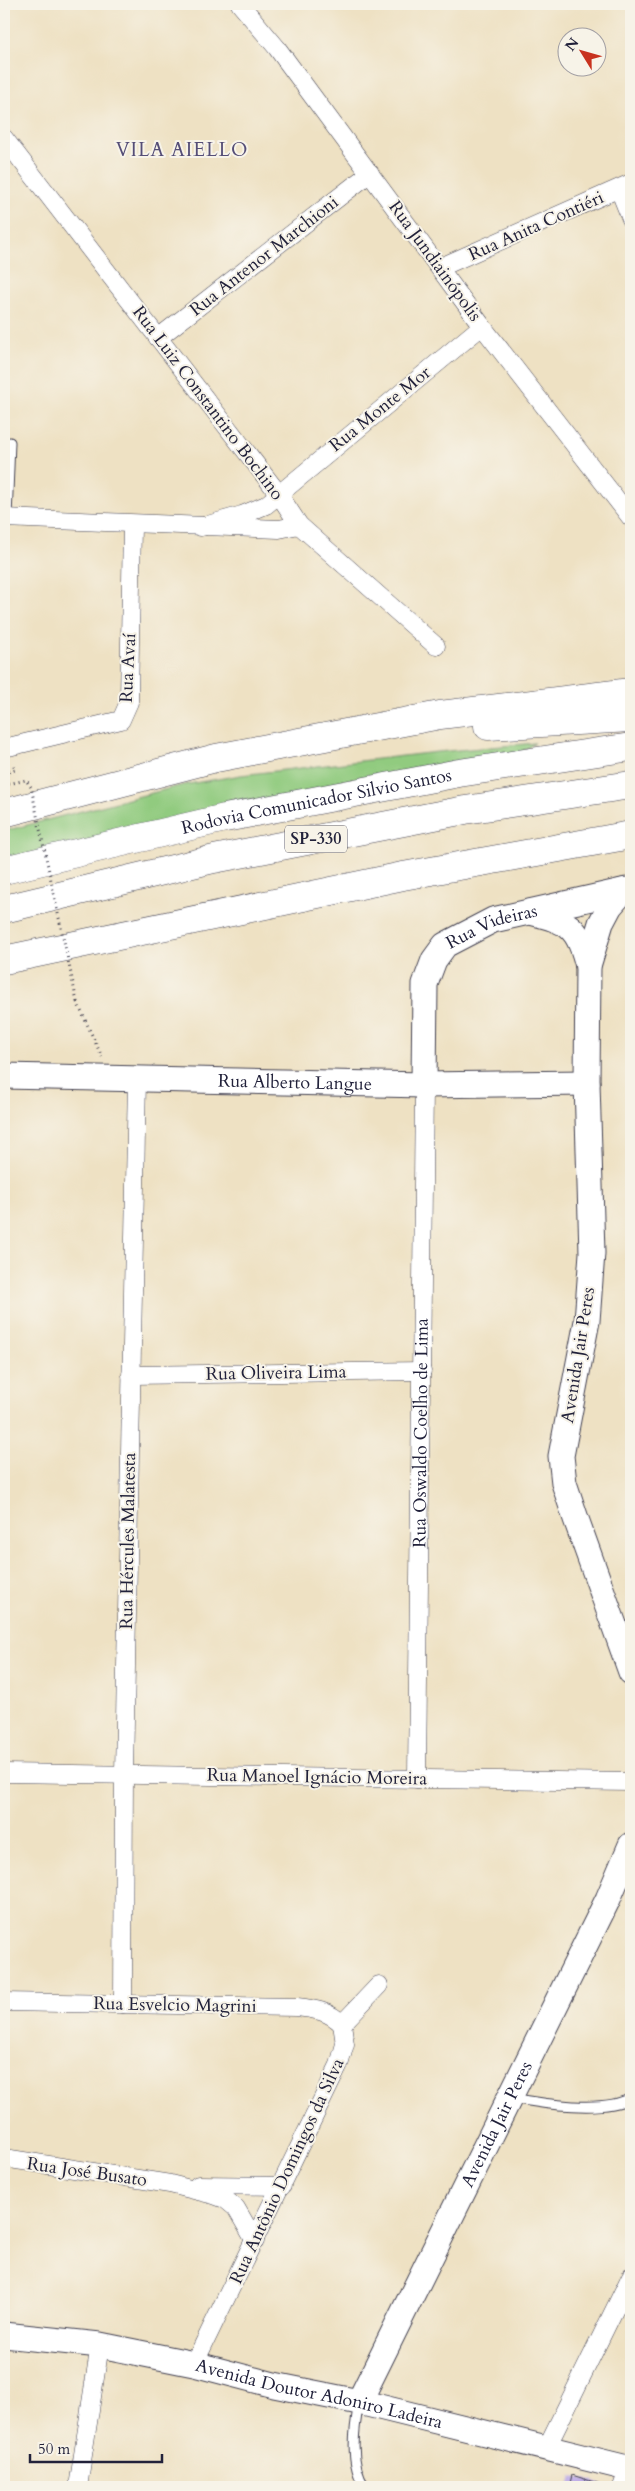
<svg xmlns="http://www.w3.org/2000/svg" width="635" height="2491" font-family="Cardo,serif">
	<rect width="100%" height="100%" fill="#f7f3e8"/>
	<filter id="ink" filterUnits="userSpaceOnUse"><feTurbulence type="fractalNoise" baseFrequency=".02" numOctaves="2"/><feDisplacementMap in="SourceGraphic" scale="10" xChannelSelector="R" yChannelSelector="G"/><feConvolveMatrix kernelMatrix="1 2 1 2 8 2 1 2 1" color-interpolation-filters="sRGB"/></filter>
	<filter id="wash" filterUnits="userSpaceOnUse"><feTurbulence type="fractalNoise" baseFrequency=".0096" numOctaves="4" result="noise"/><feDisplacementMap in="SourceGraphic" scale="20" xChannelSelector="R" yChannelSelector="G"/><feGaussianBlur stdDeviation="1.12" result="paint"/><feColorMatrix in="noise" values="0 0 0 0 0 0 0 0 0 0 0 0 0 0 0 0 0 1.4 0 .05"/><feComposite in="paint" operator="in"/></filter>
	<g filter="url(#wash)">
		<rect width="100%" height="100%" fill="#eee1c3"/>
		<path fill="#91cb7f" stroke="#5a765d" d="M 535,743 L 520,753 L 4,859 L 4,831 L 183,785 L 241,775 L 437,752 Z"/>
		<g id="blocks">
			<path fill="#b5a1e6" d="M 572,2475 L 610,2487 L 569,2487 Z"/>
		</g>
	</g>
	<g filter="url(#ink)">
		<use href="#blocks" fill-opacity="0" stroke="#413f4f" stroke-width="1"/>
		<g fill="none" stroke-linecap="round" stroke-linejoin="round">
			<g stroke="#413f4f" stroke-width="11">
				<path id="lane" d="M 7,518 L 10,442
					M 512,2098 C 543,2104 604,2113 631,2098
					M 359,2403 C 354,2429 349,2464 365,2487"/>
			</g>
			<g stroke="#413f4f" stroke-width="19">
				<g id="street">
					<path d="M 240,4 L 277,48 L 482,326 L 631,518"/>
					<path d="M 4,138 L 278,493 L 299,525 L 436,646"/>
					<path d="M 619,189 L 631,219"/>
					<path d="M 441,267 L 631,183"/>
					<path d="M 158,338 L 370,173"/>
					<path d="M 4,518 L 279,529 L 299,525"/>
					<path d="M 201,527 L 242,515 L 266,505 L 482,326"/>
					<path d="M 4,748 L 121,720 L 129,702 L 132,524"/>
					<path d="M 131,1375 L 422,1371"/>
					<path d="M 4,1773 L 631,1782"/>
					<path id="s1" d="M 417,1779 L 424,1085"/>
					<path d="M 4,2002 L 297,2007 C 315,2009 329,2011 342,2024"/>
					<path d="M 123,2004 L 124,1774 L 137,1078"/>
					<path d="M 342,2024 L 379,1985"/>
					<path d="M 4,2158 L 170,2184 L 214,2195 L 225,2199 L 236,2208 L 255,2241"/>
					<path d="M 198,2185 L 282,2186"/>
					<path d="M 194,2364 L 339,2065 L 345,2044 L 342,2024"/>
					<path d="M 546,2449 L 631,2276"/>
					<path d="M 78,2487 L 100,2345"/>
					<path d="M 622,2487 L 629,2468"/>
				</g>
			</g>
			<g stroke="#413f4f" stroke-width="27">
				<g id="secondary">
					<path d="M 623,891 L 610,906 L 601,923 L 588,966 L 587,1083 L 592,1253 L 587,1321 L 561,1456 L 564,1483 L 576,1519 L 631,1672"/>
					<path d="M 530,912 C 569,922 578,925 588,966"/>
					<path id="s2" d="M 4,1076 L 424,1085 L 587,1083"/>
					<path id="s3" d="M 424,1085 L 425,984 L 434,960 L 445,945 L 493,920 L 627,890"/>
					<path id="s4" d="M 4,2335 L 100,2345 L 194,2364 L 274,2385 L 359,2402 L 631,2469"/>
					<path id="s5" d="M 359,2402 L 608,1899 L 631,1845"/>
				</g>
			</g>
			<g stroke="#413f4f" stroke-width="29">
				<g id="highway">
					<path d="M 488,726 L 631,718"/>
					<path d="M 4,813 L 216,758 L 440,715 L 631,692"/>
					<path id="s6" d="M 4,870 L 225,818 L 459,773 L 631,747"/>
					<path d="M 4,909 L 214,859 L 465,810 L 631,785"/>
					<path d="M 4,960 L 403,876 L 631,835"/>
				</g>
			</g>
			<path stroke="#413f4f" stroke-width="3" stroke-dasharray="1 4" stroke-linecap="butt" d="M 4,773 L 15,770 L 13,762
				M 77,1002 L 102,1057"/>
			<use href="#lane" stroke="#fff" stroke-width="9"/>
			<use href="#street" stroke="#fff" stroke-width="18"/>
			<use href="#secondary" stroke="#fff" stroke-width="25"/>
			<use href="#highway" stroke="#fff" stroke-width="28"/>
			<path stroke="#413f4f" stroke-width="3" stroke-dasharray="1 4" stroke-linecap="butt" d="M 4,785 L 26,780 L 31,787 L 77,1002"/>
		</g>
	</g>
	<g text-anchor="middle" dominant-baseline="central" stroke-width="4" stroke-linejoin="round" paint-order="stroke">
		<rect fill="#f7f3e8" stroke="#62616f" stroke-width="1" x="285" y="825.5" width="62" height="27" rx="4"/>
		<g font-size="16" font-weight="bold" fill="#22223b">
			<text x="316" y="839">SP-330</text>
		</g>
		<g font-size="18" fill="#22223b" stroke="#f7f3e8">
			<text transform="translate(536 226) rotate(-24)">Rua Anita Contiéri</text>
			<text transform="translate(264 256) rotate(-38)">Rua Antenor Marchioni</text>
			<text transform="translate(435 261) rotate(54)">Rua Jundiainópolis</text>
			<text transform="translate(208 403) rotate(53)">Rua Luiz Constantino Bochino</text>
			<text transform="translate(380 409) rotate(-39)">Rua Monte Mor</text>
			<text transform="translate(128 668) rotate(-87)">Rua Avaí</text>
			<text stroke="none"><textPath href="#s6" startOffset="320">Rodovia Comunicador Silvio Santos</textPath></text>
			<text stroke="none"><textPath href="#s3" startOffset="196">Rua Videiras</textPath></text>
			<text stroke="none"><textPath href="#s2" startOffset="291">Rua Alberto Langue</textPath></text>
			<text transform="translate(578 1355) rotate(-81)">Avenida Jair Peres</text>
			<text transform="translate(276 1373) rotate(-1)">Rua Oliveira Lima</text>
			<text stroke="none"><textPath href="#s1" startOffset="346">Rua Oswaldo Coelho de Lima</textPath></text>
			<text transform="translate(128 1541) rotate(-89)">Rua Hércules Malatesta</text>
			<text transform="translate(317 1777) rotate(1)">Rua Manoel Ignácio Moreira</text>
			<text transform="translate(175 2005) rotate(1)">Rua Esvelcio Magrini</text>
			<text stroke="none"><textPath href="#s5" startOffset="310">Avenida Jair Peres</textPath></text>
			<text transform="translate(287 2171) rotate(-65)">Rua Antônio Domingos da Silva</text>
			<text transform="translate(87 2172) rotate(8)">Rua José Busato</text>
			<text stroke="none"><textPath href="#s4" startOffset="321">Avenida Doutor Adoniro Ladeira</textPath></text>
		</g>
		<g font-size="19" letter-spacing="1" fill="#554e77" stroke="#f7f3e8">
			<text x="182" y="150">VILA AIELLO</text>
		</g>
	</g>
	<rect width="635" height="2491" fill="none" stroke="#f7f3e8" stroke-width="20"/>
	<g transform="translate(582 52) rotate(307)"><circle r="24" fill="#f7f3e8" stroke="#a29fa3"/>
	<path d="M0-4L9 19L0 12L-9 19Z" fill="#c8321e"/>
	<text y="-8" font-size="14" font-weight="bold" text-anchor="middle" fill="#22223b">N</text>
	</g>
	<path d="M30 2454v8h132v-8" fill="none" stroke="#22223b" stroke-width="2.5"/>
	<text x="38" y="2454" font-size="15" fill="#22223b" stroke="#f7f3e8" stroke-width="4" paint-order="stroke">50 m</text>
</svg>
